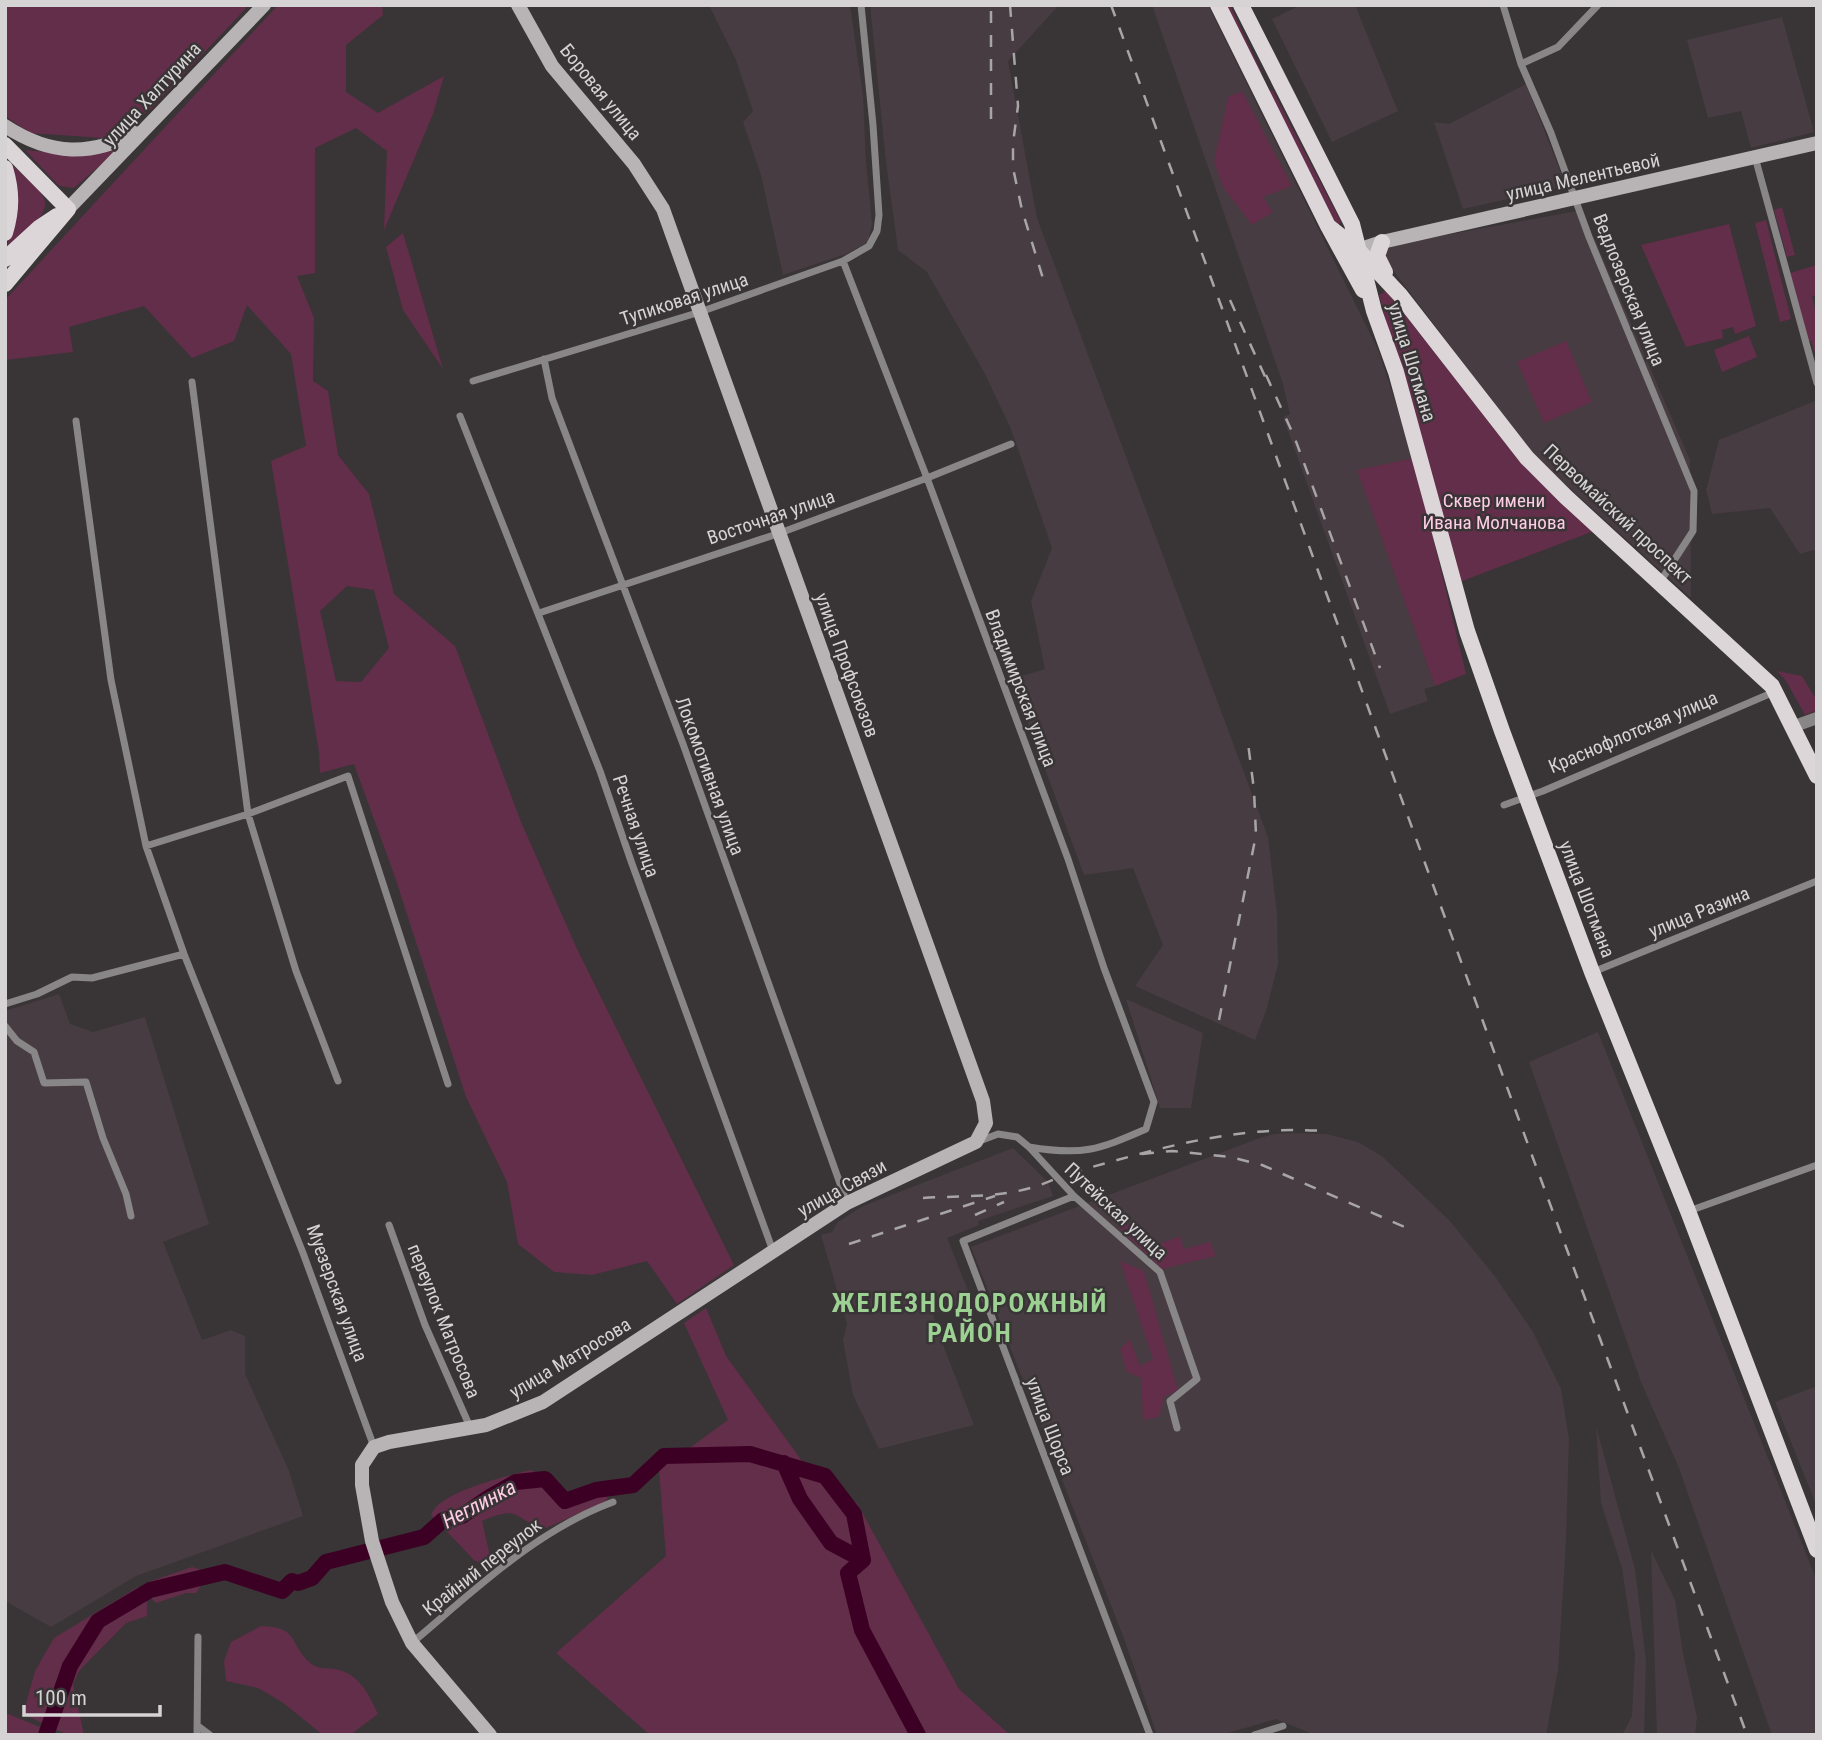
<svg xmlns="http://www.w3.org/2000/svg" width="1822" height="1740" font-family="'Roboto Condensed',sans-serif">
	<rect width="100%" height="100%" fill="#393436"/>
	<path fill="#473c41" d="M 709,5 L 850,5 L 863,96 L 866,161 L 872,224 L 868,242 L 846,254 L 783,275 L 761,175 L 743,122 L 753,111 L 736,60 Z
		M 870,5 L 1059,5 L 1008,61 L 1037,218 L 1268,837 L 1277,914 L 1278,964 L 1266,1011 L 1255,1040 L 1135,986 L 1163,945 L 1133,868 L 1084,875 L 1012,679 L 1045,669 L 1031,601 L 1052,548 L 1011,429 L 984,372 L 927,272 L 898,250 L 886,162 Z
		M 1152,5 L 1208,5 L 1378,350 L 1414,458 L 1358,471 L 1435,686 L 1424,689 L 1428,701 L 1390,714 L 1283,417 L 1290,414 L 1283,384 Z
		M 1301,5 L 1355,5 L 1398,111 L 1332,142 L 1272,19 Z
		M 1782,17 L 1814,132 L 1751,148 L 1741,111 L 1708,118 L 1687,40 Z
		M 1526,84 L 1566,186 L 1463,209 L 1434,122 L 1449,124 Z
		M 1582,210 L 1690,460 L 1691,598 L 1534,456 L 1389,265 L 1385,254 L 1390,247 L 1403,243 Z
		M 1817,400 L 1817,549 L 1800,554 L 1770,508 L 1712,514 L 1706,490 L 1719,440 Z
		M 59,994 L 70,1024 L 93,1032 L 145,1017 L 209,1224 L 163,1242 L 202,1340 L 231,1330 L 245,1336 L 245,1374 L 289,1471 L 303,1516 L 136,1576 L 51,1627 L 5,1601 L 5,1011 Z
		M 1126,999 L 1203,1033 L 1191,1108 L 1160,1108 Z
		M 1598,1032 L 1817,1581 L 1817,1735 L 1772,1735 L 1679,1468 L 1641,1382 L 1529,1062 Z
		M 1291,1133 L 1326,1134 L 1358,1142 L 1383,1157 L 1429,1201 L 1449,1220 L 1494,1275 L 1533,1332 L 1561,1389 L 1569,1439 L 1566,1541 L 1558,1670 L 1546,1735 L 1315,1735 L 1276,1719 L 1221,1735 L 1157,1735 L 1125,1641 L 971,1247 L 1257,1139 L 1274,1134 Z
		M 1013,1148 L 1048,1182 L 1053,1196 L 978,1221 L 979,1225 L 947,1238 L 972,1300 L 933,1314 L 937,1328 L 943,1326 L 946,1335 L 940,1337 L 974,1425 L 879,1449 L 853,1395 L 843,1340 L 847,1324 L 821,1235 L 832,1232 L 838,1222 L 863,1206 Z
		M 1814,1387 L 1817,1394 L 1817,1507 L 1775,1402 Z
		M 1596,1426 L 1635,1569 L 1646,1661 L 1644,1735 L 1622,1735 L 1632,1716 L 1635,1655 L 1622,1568 L 1601,1503 Z
		M 1651,1550 L 1675,1600 L 1683,1653 L 1697,1717 L 1695,1735 L 1657,1735 Z"/>
	<path fill="#632e49" fill-rule="evenodd" d="M 5,5 L 249,5 L 150,110 L 103,138 L 30,133 L 5,116 Z
		M 278,5 L 382,5 L 383,15 L 346,45 L 346,92 L 378,113 L 444,76 L 433,114 L 384,230 L 387,151 L 356,128 L 315,148 L 315,273 L 297,276 L 314,318 L 313,381 L 328,391 L 338,455 L 369,494 L 394,594 L 455,646 L 521,822 L 577,949 L 734,1265 L 677,1304 L 647,1261 L 592,1275 L 554,1272 L 518,1244 L 507,1182 L 466,1097 L 395,877 L 354,764 L 320,773 L 319,752 L 271,461 L 306,446 L 291,354 L 247,305 L 234,341 L 192,358 L 144,306 L 69,327 L 73,352 L 5,360 L 5,300 ZM 347,586 L 374,590 L 389,648 L 361,682 L 336,681 L 320,611 Z
		M 1224,5 L 1230,5 L 1262,73 L 1259,74 Z
		M 1270,90 L 1273,91 L 1341,222 L 1339,224 L 1336,224 L 1269,92 Z
		M 1242,91 L 1292,186 L 1263,197 L 1273,212 L 1252,225 L 1223,187 L 1214,162 L 1228,97 Z
		M 25,150 C 57,154 86,154 118,150 L 74,188 L 59,186 Z
		M 8,161 C 17,170 37,185 43,196 C 54,215 18,239 5,250 C 20,214 15,198 8,161 Z
		M 1782,207 L 1795,255 L 1787,257 L 1774,210 Z
		M 1766,220 L 1791,319 L 1780,322 L 1755,223 Z
		M 1729,224 L 1756,326 L 1735,334 L 1733,327 L 1722,330 L 1723,338 L 1686,347 L 1641,245 Z
		M 403,233 L 443,369 L 403,310 L 386,247 Z
		M 1817,265 L 1817,295 L 1812,296 L 1817,317 L 1817,359 L 1811,341 L 1808,341 L 1790,273 Z
		M 1386,291 L 1523,464 L 1594,531 L 1457,583 L 1379,295 Z
		M 1749,336 L 1757,357 L 1722,372 L 1714,350 Z
		M 1566,341 L 1592,402 L 1544,423 L 1517,362 Z
		M 1414,458 L 1466,674 L 1435,686 L 1357,470 Z
		M 1777,671 L 1802,676 L 1817,701 L 1817,710 L 1805,715 L 1786,681 Z
		M 1133,1223 L 1159,1244 L 1180,1236 L 1184,1249 L 1210,1242 L 1216,1256 L 1162,1269 L 1118,1227 Z
		M 1120,1261 L 1144,1271 L 1178,1390 L 1164,1397 L 1159,1417 L 1143,1420 L 1141,1378 L 1127,1372 L 1120,1349 L 1130,1339 L 1140,1366 L 1153,1359 Z
		M 706,1308 L 726,1356 L 815,1479 L 857,1503 L 959,1689 L 1010,1735 L 650,1735 L 556,1653 L 666,1556 L 659,1470 L 728,1420 L 684,1323 Z
		M 530,1470 L 535,1472 L 563,1506 L 603,1491 L 608,1496 L 606,1501 L 544,1529 C 511,1517 520,1505 482,1521 L 490,1556 L 483,1565 L 474,1560 L 431,1515 C 438,1492 508,1476 530,1470 Z
		M 192,1567 L 199,1569 L 202,1584 L 196,1593 L 186,1593 L 156,1603 L 152,1599 L 151,1581 Z
		M 138,1587 L 147,1601 L 147,1616 L 126,1623 L 79,1671 L 73,1684 L 84,1735 L 68,1735 L 23,1714 L 35,1671 L 54,1638 Z
		M 261,1626 C 302,1627 287,1645 313,1665 C 319,1669 327,1668 334,1669 C 358,1672 369,1694 378,1714 L 350,1735 L 323,1735 L 282,1702 L 258,1688 L 226,1681 L 224,1661 L 231,1642 Z
		M 6,1713 L 59,1735 L 5,1735 Z"/>
	<g fill="none" stroke-linecap="round" stroke-linejoin="round">
		<path stroke="#3c0024" stroke-width="16" d="M 784,1463 L 800,1499 L 831,1543 L 863,1560
			M 46,1735 L 70,1666 L 98,1621 L 150,1590 L 225,1572 L 282,1591 L 292,1581 L 298,1583 L 312,1578 L 326,1562 L 424,1537 L 443,1520 L 462,1516 L 488,1498 L 516,1482 L 545,1479 L 565,1501 L 596,1490 L 633,1485 L 664,1456 L 750,1454 L 825,1476 L 854,1514 L 863,1560 L 848,1573 L 862,1630 L 918,1735"/>
		<path stroke="#898687" stroke-width="7" d="M 1503,5 L 1521,64 L 1551,133 L 1589,237 L 1694,491 L 1693,531 L 1660,582
			M 1521,64 L 1558,47 L 1598,5
			M 1755,157 L 1817,383
			M 843,261 L 927,478 L 1068,859 L 1104,968 L 1154,1102 L 1146,1129 C 1098,1150 1082,1156 1029,1147
			M 544,359 L 552,398 L 683,744 L 847,1203
			M 473,381 L 700,312 L 843,261 L 869,246 L 877,231 L 879,215 L 873,125 L 861,5
			M 192,382 L 248,814 L 296,971 L 338,1081
			M 460,416 L 600,771 L 631,861 L 773,1251
			M 76,421 L 111,680 L 146,846 L 184,954 L 303,1253 L 374,1447
			M 539,613 L 780,533 L 927,478 L 1011,444
			M 1504,805 L 1543,791 L 1774,692
			M 146,846 L 248,814 L 348,776 L 448,1084
			M 1593,972 L 1817,881
			M 5,1004 L 37,994 L 72,977 L 92,978 L 184,954
			M 5,1026 L 17,1041 L 34,1052 L 44,1083 L 86,1082 L 103,1138 L 126,1194 L 131,1216
			M 977,1142 L 998,1134 L 1017,1137 L 1029,1147 L 1074,1196 L 1160,1272 L 1197,1379 L 1170,1401 L 1177,1428
			M 1074,1196 L 963,1241 L 1150,1735
			M 1689,1211 L 1817,1165
			M 389,1225 L 425,1325 L 470,1427
			M 413,1642 C 475,1590 535,1531 613,1502
			M 198,1726 L 210,1735
			M 197,1735 L 198,1637
			M 1254,1735 L 1283,1726"/>
		<path stroke="#898687" stroke-width="12" d="M 1792,727 L 1817,718"/>
		<path stroke="#b8b3b5" stroke-width="14" d="M 5,126 C 51,156 91,157 139,131
			M 68,209 L 264,5
			M 1358,250 L 1382,242 L 1817,143
			M 490,1735 L 412,1643 L 392,1602 L 372,1541 L 362,1485 L 362,1465 L 374,1447 L 389,1442 L 486,1425 L 543,1402 L 847,1203 L 976,1142 L 986,1123 L 983,1101 L 663,209 L 634,164 L 552,66 L 518,5"/>
		<path stroke="#dcd6d9" stroke-width="16" d="M 1218,5 L 1328,226 L 1363,290
			M 1241,5 L 1352,224 L 1374,311 L 1396,372 L 1467,631 L 1502,731 L 1592,972 L 1688,1211 L 1817,1550
			M 5,145 L 68,209
			M 5,168 C 12,191 12,210 5,233
			M 1328,226 L 1358,250 L 1400,295 L 1527,458 L 1566,497 L 1772,686 L 1817,776
			M 1382,242 L 1377,256 L 1385,272
			M 5,259 L 39,228 L 57,216
			M 5,284 L 68,209"/>
		<path stroke="#a8a5a6" stroke-width="2.5" stroke-dasharray="12 12" stroke-linecap="butt" d="M 1010,5 L 1018,106 L 1013,143 L 1013,168 L 1022,210 L 1045,285
			M 1111,5 L 1530,1150 L 1747,1735
			M 991,119 L 991,5
			M 1230,300 L 1268,383
			M 1266,375 L 1294,436 L 1380,668
			M 1219,1020 L 1256,835 L 1254,790 L 1248,743
			M 1142,1154 L 1172,1151 L 1230,1157 L 1262,1165 L 1414,1231
			M 1070,1173 C 1158,1149 1233,1125 1325,1131
			M 923,1198 C 970,1195 1014,1199 1057,1178
			M 975,1215 L 1004,1202
			M 849,1244 L 995,1196"/>
	</g>
	<g text-anchor="middle" dominant-baseline="central" stroke-width="5" stroke-linejoin="round" paint-order="stroke">
		<g font-size="19" fill="#d6d3d4" stroke="#393436">
			<text transform="translate(601 92) rotate(51)">Боровая улица</text>
			<text transform="translate(152 94) rotate(-47)">улица Халтурина</text>
			<text transform="translate(1583 177) rotate(-13)">улица Мелентьевой</text>
			<text transform="translate(1629 290) rotate(68)">Ведлозерская улица</text>
			<text transform="translate(684 299) rotate(-18)">Тупиковая улица</text>
			<text transform="translate(1412 362) rotate(73)">улица Шотмана</text>
			<text transform="translate(1618 514) rotate(43)">Первомайский проспект</text>
			<text transform="translate(771 517) rotate(-19)">Восточная улица</text>
			<text transform="translate(847 665) rotate(70)">улица Профсоюзов</text>
			<text transform="translate(1021 688) rotate(69)">Владимирская улица</text>
			<text transform="translate(1633 732) rotate(-23)">Краснофлотская улица</text>
			<text transform="translate(710 776) rotate(70)">Локомотивная улица</text>
			<text transform="translate(636 826) rotate(71)">Речная улица</text>
			<text transform="translate(1587 899) rotate(69)">улица Шотмана</text>
			<text transform="translate(1699 912) rotate(-22)">улица Разина</text>
			<text transform="translate(842 1188) rotate(-29)">улица Связи</text>
			<text transform="translate(1116 1211) rotate(43)">Путейская улица</text>
			<text transform="translate(337 1293) rotate(70)">Муезерская улица</text>
			<text transform="translate(444 1321) rotate(68)">переулок Матросова</text>
			<text transform="translate(570 1358) rotate(-31)">улица Матросова</text>
			<text transform="translate(1050 1426) rotate(69)">улица Щорса</text>
			<text transform="translate(482 1567) rotate(-38)">Крайний переулок</text>
		</g>
		<g font-size="19" fill="#fecde3" stroke="#393436">
			<text x="1494" y="500">Сквер имени<tspan x="1494" dy="22">Ивана Молчанова</tspan></text>
		</g>
		<g font-size="21" font-style="italic" fill="#ffcde3" stroke="#393436">
			<text transform="translate(479 1504) rotate(-28)">Неглинка</text>
		</g>
		<g font-size="26" font-weight="bold" letter-spacing="2" fill="#9dd193" stroke="#393436">
			<text x="970" y="1303">ЖЕЛЕЗНОДОРОЖНЫЙ<tspan x="970" dy="30">РАЙОН</tspan></text>
		</g>
	</g>
	<rect width="1822" height="1740" fill="none" stroke="#d6d3d4" stroke-width="14"/>
	<path d="M24 1705v10h136v-10" fill="none" stroke="#d6d3d4" stroke-width="3.5"/>
	<text x="35" y="1705" font-size="21" fill="#d6d3d4" stroke="#393436" stroke-width="5" paint-order="stroke">100 m</text>
</svg>
